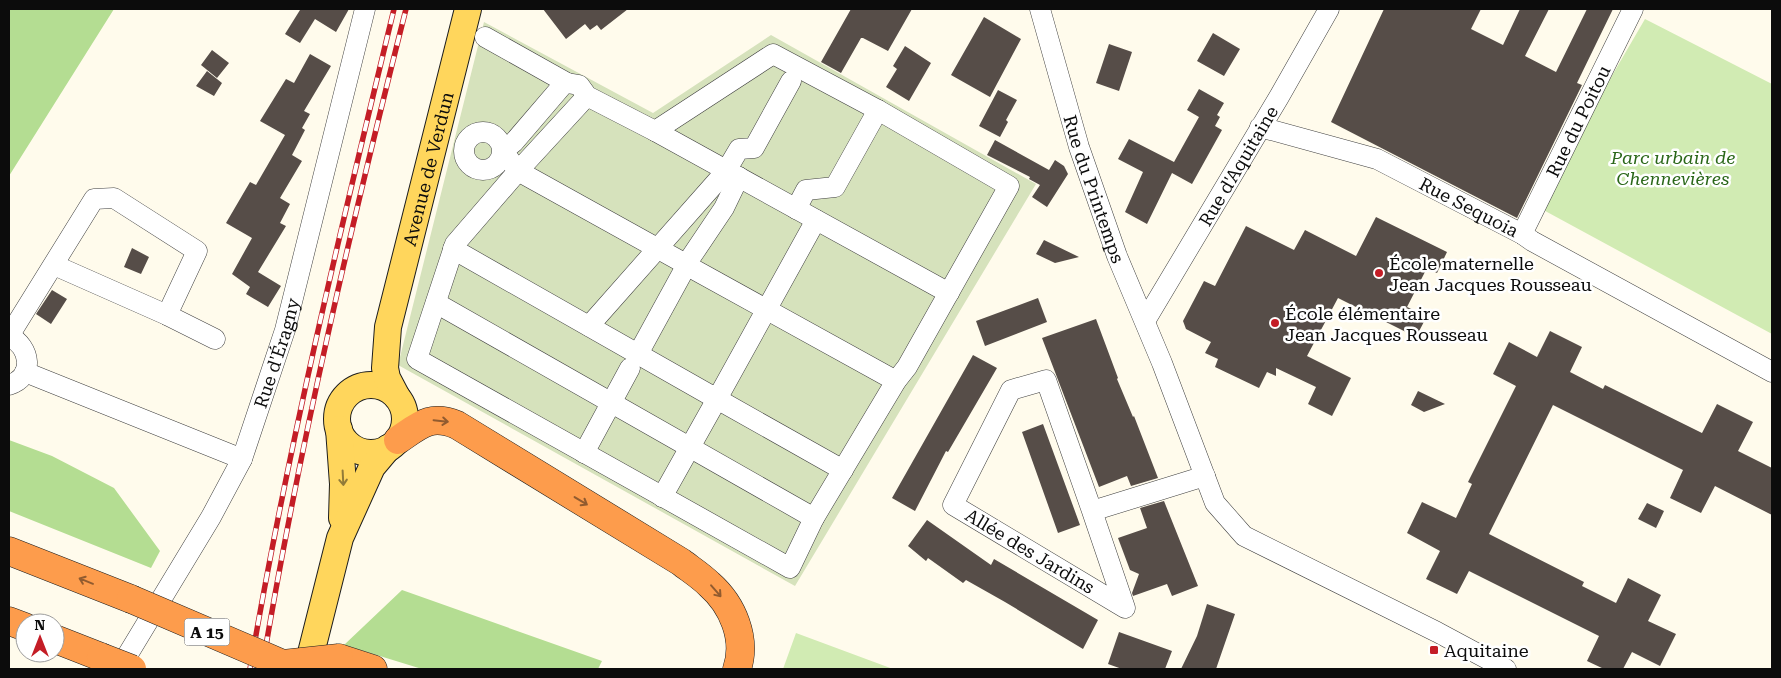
<svg xmlns="http://www.w3.org/2000/svg" width="1781" height="678" font-family="'Roboto Serif',serif">
	<rect width="100%" height="100%" fill="#fffbec"/>
	<path fill="#d1ebb3" d="M 1645,19 L 1772,84 L 1772,334 L 1536,206 Z
		M 796,633 L 893,669 L 783,669 Z"/>
	<path fill="#b4dd92" d="M 9,9 L 114,9 L 9,176 Z
		M 9,440 L 52,456 L 114,488 L 160,551 L 151,568 L 9,511 Z
		M 402,590 L 602,661 L 598,669 L 422,669 L 344,645 Z"/>
	<path fill="#d6e2bc" d="M 484,22 L 653,113 L 771,35 L 1036,184 L 795,586 L 398,365 Z"/>
	<path fill="#564d48" d="M 297,9 L 349,9 L 336,32 L 315,19 L 300,43 L 285,34 L 300,10 Z
		M 543,9 L 628,9 L 601,30 L 597,25 L 590,30 L 585,24 L 566,39 Z
		M 851,9 L 912,9 L 888,51 L 863,38 L 861,38 L 841,73 L 821,62 Z
		M 1384,9 L 1481,9 L 1471,29 L 1503,45 L 1520,9 L 1549,9 L 1525,56 L 1556,72 L 1587,9 L 1613,9 L 1577,83 L 1582,85 L 1517,218 L 1331,122 Z
		M 984,17 L 1021,39 L 990,97 L 951,75 Z
		M 1213,33 L 1240,49 L 1224,76 L 1197,61 Z
		M 1109,44 L 1132,52 L 1119,91 L 1096,83 Z
		M 905,46 L 931,63 L 909,101 L 886,87 L 897,69 L 893,66 Z
		M 212,50 L 229,63 L 217,78 L 201,65 Z
		M 310,54 L 331,66 L 304,111 L 310,114 L 302,128 L 305,130 L 292,155 L 302,161 L 280,198 L 290,204 L 280,223 L 286,226 L 258,272 L 281,286 L 268,307 L 246,294 L 250,287 L 232,274 L 252,238 L 226,223 L 250,182 L 256,185 L 285,135 L 260,121 L 286,79 L 294,83 Z
		M 207,71 L 222,83 L 214,96 L 196,86 Z
		M 1199,89 L 1224,103 L 1217,115 L 1220,117 L 1215,126 L 1222,130 L 1192,184 L 1172,173 L 1147,224 L 1125,212 L 1143,172 L 1118,159 L 1129,139 L 1174,162 L 1199,117 L 1187,110 Z
		M 998,90 L 1017,100 L 1006,120 L 1008,122 L 1000,137 L 979,126 Z
		M 995,140 L 1049,170 L 1055,160 L 1064,166 L 1068,174 L 1047,207 L 1032,197 L 1040,185 L 1029,179 L 1030,177 L 987,155 Z
		M 1376,217 L 1447,252 L 1437,273 L 1427,268 L 1407,307 L 1427,316 L 1416,337 L 1338,298 L 1307,356 L 1351,378 L 1332,416 L 1308,404 L 1316,387 L 1276,368 L 1276,376 L 1267,372 L 1259,388 L 1215,367 L 1218,359 L 1205,353 L 1211,342 L 1186,329 L 1183,321 L 1204,281 L 1215,286 L 1246,226 L 1294,250 L 1305,230 L 1356,256 Z
		M 1044,240 L 1079,257 L 1055,263 L 1036,254 Z
		M 132,248 L 149,257 L 141,274 L 124,267 Z
		M 52,290 L 67,299 L 51,324 L 36,314 Z
		M 1038,298 L 1047,322 L 985,346 L 976,321 Z
		M 1096,319 L 1118,378 L 1117,379 L 1133,417 L 1134,416 L 1158,478 L 1131,486 L 1127,476 L 1099,487 L 1042,338 Z
		M 1550,331 L 1582,347 L 1570,372 L 1603,389 L 1605,385 L 1702,433 L 1717,404 L 1753,422 L 1738,451 L 1772,468 L 1772,515 L 1715,486 L 1701,513 L 1670,498 L 1683,470 L 1553,405 L 1489,534 L 1584,582 L 1582,586 L 1616,603 L 1628,578 L 1661,595 L 1648,621 L 1676,634 L 1660,666 L 1632,652 L 1623,669 L 1604,669 L 1587,661 L 1599,636 L 1469,571 L 1457,594 L 1426,579 L 1440,551 L 1407,533 L 1422,502 L 1456,518 L 1472,484 L 1468,482 L 1516,386 L 1493,374 L 1509,342 L 1537,357 Z
		M 973,355 L 997,368 L 948,452 L 946,451 L 915,511 L 892,498 Z
		M 1418,391 L 1445,404 L 1424,412 L 1411,405 Z
		M 1043,424 L 1080,525 L 1058,533 L 1022,432 Z
		M 1164,501 L 1198,586 L 1172,596 L 1167,584 L 1133,596 L 1132,593 L 1139,574 L 1130,570 L 1118,538 L 1147,528 L 1140,508 Z
		M 1647,503 L 1664,511 L 1656,528 L 1638,519 Z
		M 927,520 L 991,565 L 994,559 L 1098,620 L 1083,649 L 1005,602 L 966,580 L 963,583 L 928,558 L 926,561 L 908,546 Z
		M 1207,604 L 1235,614 L 1216,669 L 1181,669 L 1197,636 Z
		M 1119,632 L 1172,651 L 1165,669 L 1122,669 L 1108,664 Z"/>
	<g fill="none" stroke-linecap="round" stroke-linejoin="round">
		<g stroke="#3f3f3f" stroke-width="21">
			<g id="minor">
				<path id="s1" d="M 1040,9 L 1079,147 L 1117,256 L 1162,363 L 1215,503 L 1244,536 L 1437,632 L 1506,669"/>
				<path d="M 485,37 L 567,83"/>
				<path d="M 773,54 L 878,110 L 1009,186 L 907,367 L 896,381 L 814,518 L 790,568 L 417,359 L 455,244 L 518,171 L 503,151 L 514,142 L 562,86 L 567,83 L 579,85 L 587,96 L 655,131 Z"/>
				<path d="M 587,96 L 518,171 L 682,262"/>
				<path id="s2" d="M 1260,127 L 1377,159 L 1522,234 L 1532,241 L 1772,372"/>
				<path d="M 655,131 L 949,293"/>
				<circle cx="483" cy="151" r="19"/>
				<path d="M 796,209 L 806,190 L 835,187 L 878,110"/>
				<path id="s3" d="M 1522,234 L 1633,9"/>
				<path d="M 453,249 L 717,399 L 816,220"/>
				<path d="M 691,257 L 724,208 L 739,177"/>
				<path d="M 54,265 L 167,315 L 215,339"/>
				<path d="M 695,270 L 896,381"/>
				<path d="M 436,303 L 814,518"/>
				<path id="s4" d="M 1145,321 L 1279,97 L 1329,9"/>
				<path d="M 589,326 L 726,171 L 739,149 L 754,148 L 791,81"/>
				<path d="M 9,336 L 94,199 L 114,198 L 197,251 L 167,315"/>
				<path d="M 9,336 C 31,347 35,377 9,385"/>
				<path d="M 638,354 L 684,270"/>
				<path d="M 25,372 L 242,459"/>
				<path d="M 584,453 L 630,368"/>
				<path d="M 662,497 L 717,399 L 843,470"/>
				<path d="M 1092,511 L 1125,608 L 953,505 L 1011,390 L 1046,380 L 1092,511 L 1205,476"/>
				<path id="s5" d="M 119,669 L 211,517 L 242,459 L 285,330 L 365,9"/>
			</g>
		</g>
		<g stroke="#1d1d1d" stroke-width="28">
			<g id="major">
				<circle cx="371" cy="419" r="34"/>
				<path id="s6" d="M 397,397 L 387,378 L 385,368 L 388,327 L 468,9"/>
				<path d="M 339,429 L 343,484 L 342,518"/>
				<path d="M 307,669 L 340,538 L 372,467 L 388,448"/>
			</g>
		</g>
		<g stroke="#1d1d1d" stroke-width="29">
			<path id="highway" d="M 398,440 C 420,425 430,414 457,425 L 681,562 C 690,569 701,576 709,584 C 733,605 747,639 737,669
				M 9,551 L 131,599
				M 9,621 L 25,627
				M 55,639 L 101,657
				M 339,658 L 373,669"/>
		</g>
		<use href="#minor" stroke="#fff" stroke-width="20"/>
		<use href="#major" stroke="#ffd65c" stroke-width="26"/>
		<use href="#highway" stroke="#fd9c4c" stroke-width="28"/>
		<g stroke="#c41d26" stroke-width="5.5">
			<path id="rail" d="M 250,669 C 288,447 341,228 394,9
				M 262,669 C 299,447 351,227 406,9"/>
		</g>
		<use href="#rail" stroke="#fff" stroke-width="4" stroke-dasharray="11" stroke-linecap="butt"/>
		<g stroke="#1d1d1d" stroke-width="29" stroke-linecap="butt">
			<path id="highway-bridge" d="M 131,599 L 283,664 L 339,658
				M 101,657 L 132,669"/>
		</g>
		<use href="#highway-bridge" stroke="#fd9c4c" stroke-width="28"/>
	</g>
	<defs><path id="oneway-shaft" d="M-6 0H5M1.5-3L5.5 0L1.5 3" fill="none" stroke-width="1.6" stroke-linecap="round" stroke-linejoin="round" transform="scale(1.25)"/></defs>
	<g stroke="#915b2f">
		<use href="#oneway-shaft" transform="translate(441 421) rotate(6)"/>
		<use href="#oneway-shaft" transform="translate(581 501) rotate(31)"/>
		<use href="#oneway-shaft" transform="translate(86 581) rotate(-158)"/>
		<use href="#oneway-shaft" transform="translate(716 591) rotate(49)"/>
	</g>
	<use stroke="#927b38" href="#oneway-shaft" transform="translate(343 478) rotate(87)"/>
	<g fill="#c41d26" stroke="#fff" stroke-width="2">
		<circle cx="1379" cy="273" r="5"/>
		<circle cx="1275" cy="323" r="5"/>
		<rect x="1429" y="645" width="10" height="10" rx="2.5"/>
	</g>
	<g text-anchor="middle" dominant-baseline="central" stroke-width="5" stroke-linejoin="round" paint-order="stroke">
		<rect fill="#fff" stroke="#555" stroke-width="1" x="184.5" y="618.5" width="45" height="27" rx="4"/>
		<g font-size="16" font-weight="bold" fill="#0c0c0c">
			<text x="207" y="632">A 15</text>
		</g>
		<g font-size="18" fill="#0c0c0c" stroke="#fff">
			<text stroke="none"><textPath href="#s3" startOffset="126">Rue du Poitou</textPath></text>
			<text stroke="none"><textPath href="#s4" startOffset="181">Rue d'Aquitaine</textPath></text>
			<text stroke="none"><textPath href="#s6" startOffset="236">Avenue de Verdun</textPath></text>
			<text stroke="none"><textPath href="#s1" startOffset="188">Rue du Printemps</textPath></text>
			<text stroke="none"><textPath href="#s2" startOffset="225">Rue Sequoia</textPath></text>
			<text stroke="none"><textPath href="#s5" startOffset="355">Rue d'Éragny</textPath></text>
			<text transform="translate(1030 551) rotate(31)">Allée des Jardins</text>
		</g>
		<g font-size="18" font-style="italic" fill="#2a6719" stroke="#fff">
			<text x="1673" y="157">Parc urbain de<tspan x="1673" dy="21">Chennevières</tspan></text>
		</g>
		<g font-size="18" fill="#0c0c0c" stroke="#fff" text-anchor="start">
			<text x="1389" y="263">École maternelle<tspan x="1389" dy="21">Jean Jacques Rousseau</tspan></text>
			<text x="1285" y="313">École élémentaire<tspan x="1285" dy="21">Jean Jacques Rousseau</tspan></text>
			<text x="1444" y="650">Aquitaine</text>
		</g>
	</g>
	<rect width="1781" height="678" fill="none" stroke="#0c0c0c" stroke-width="20"/>
	<g transform="translate(40 638)"><circle r="24" fill="#ffffff" stroke="#9e9e9e"/>
	<path d="M0-4L9 19L0 12L-9 19Z" fill="#c41d26"/>
	<text y="-8" font-size="14" font-weight="bold" text-anchor="middle" fill="#0c0c0c">N</text>
	</g>
</svg>
